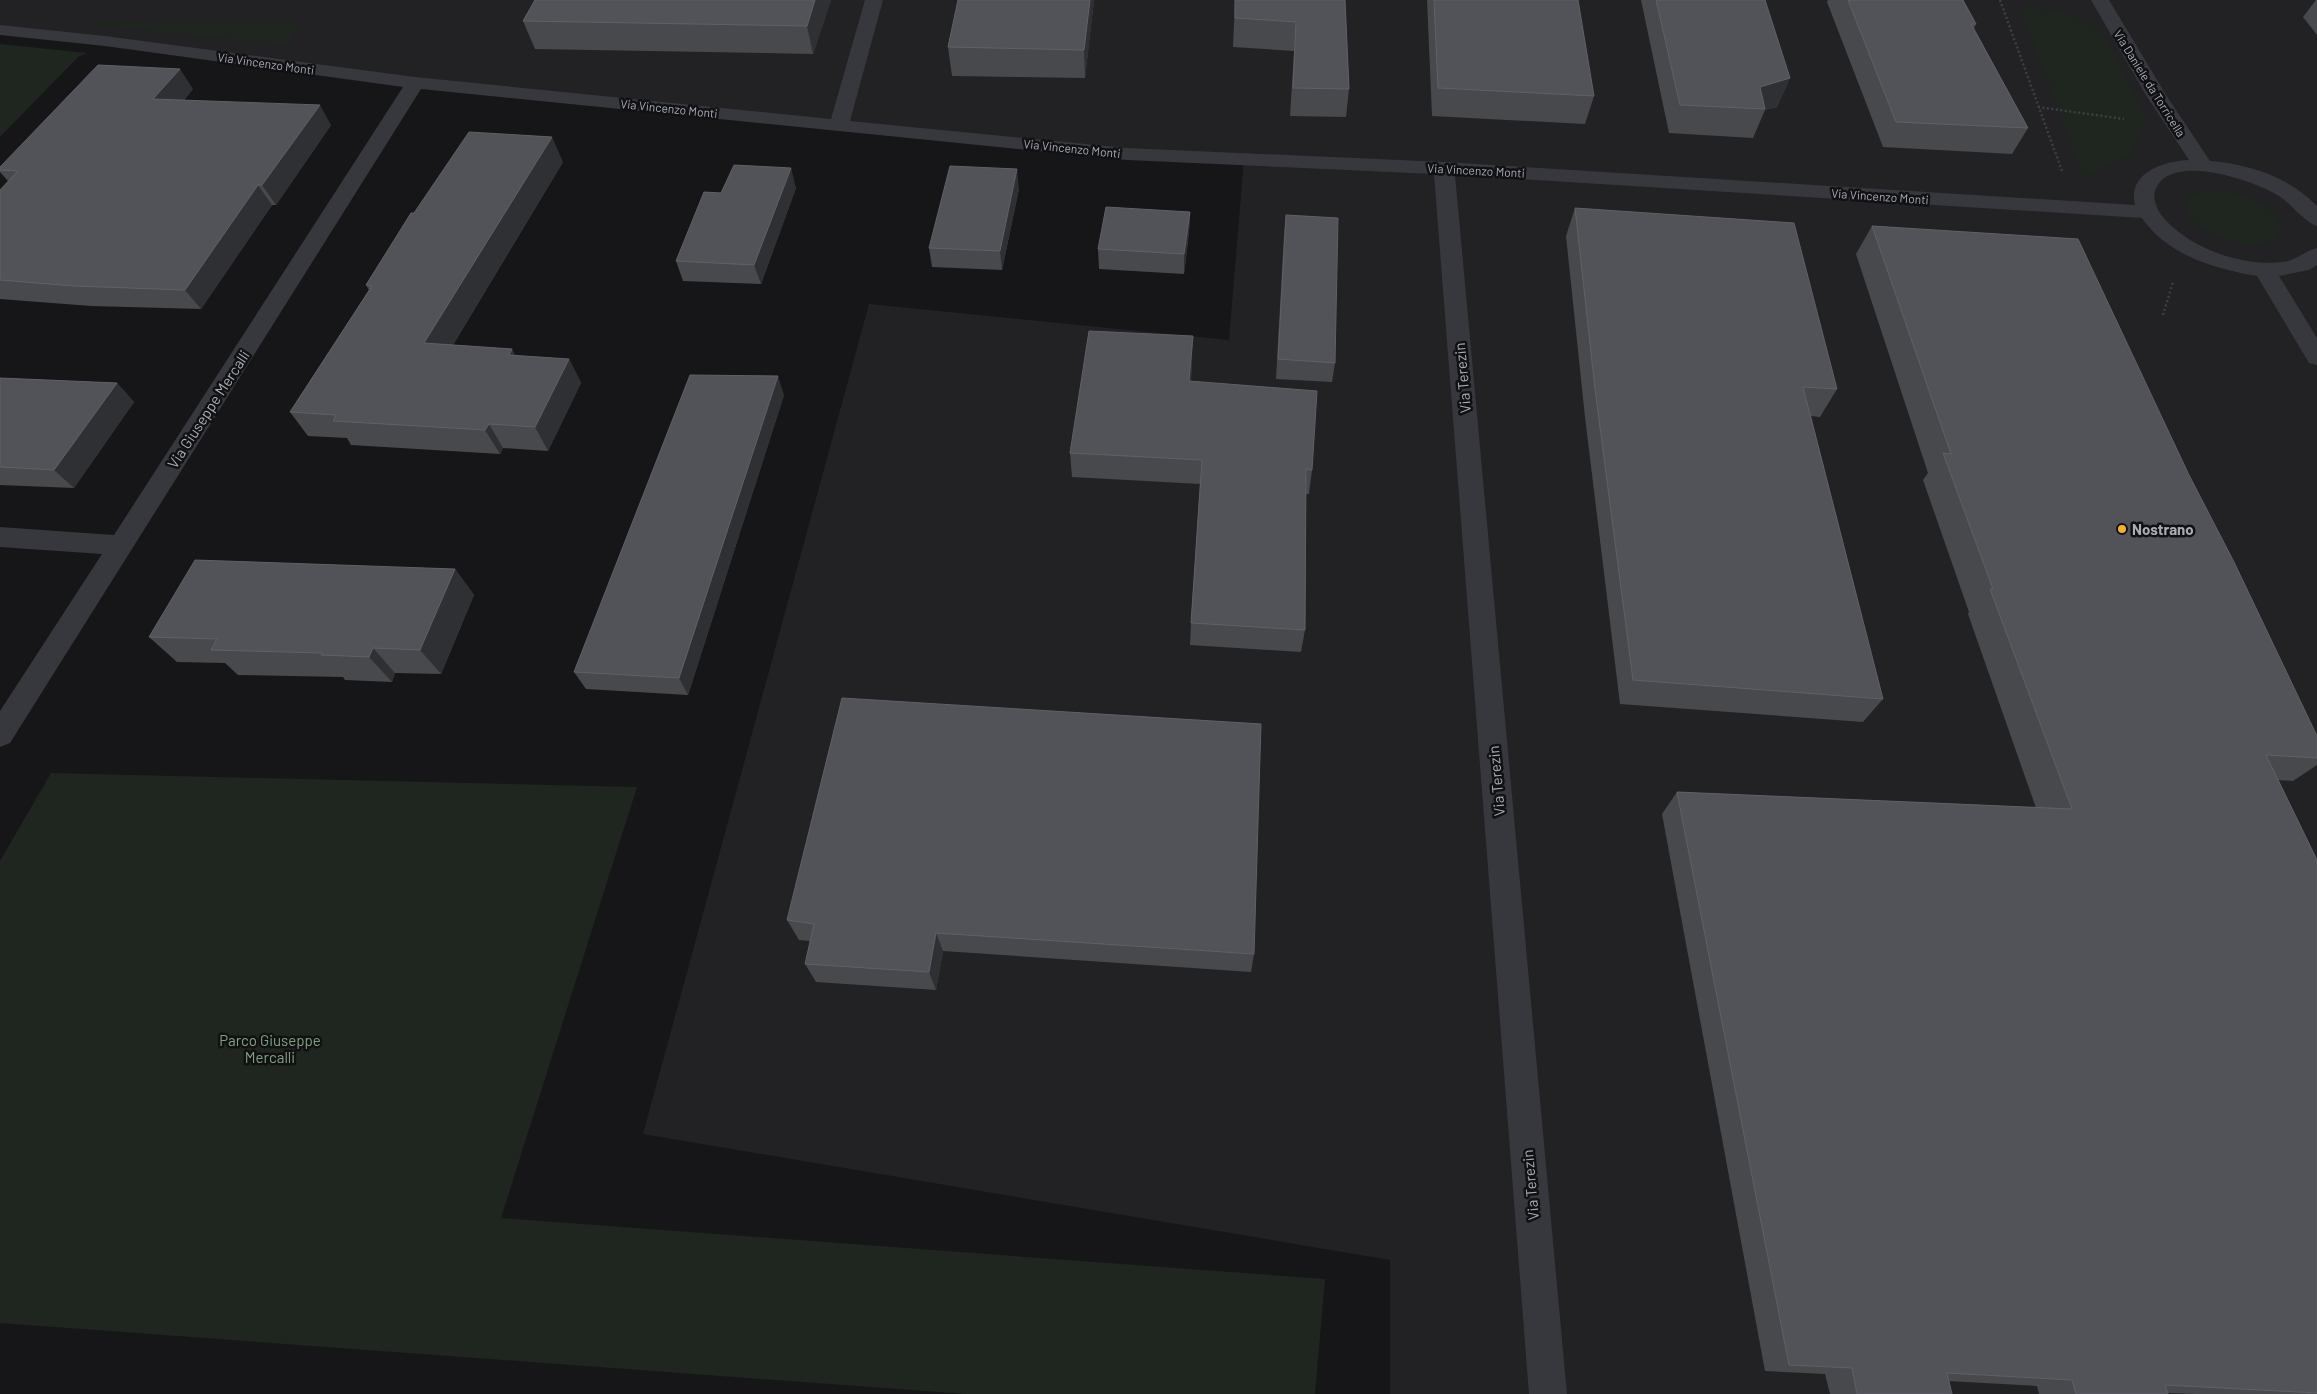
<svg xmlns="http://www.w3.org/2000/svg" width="2317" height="1394" font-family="Barlow,sans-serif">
	<rect width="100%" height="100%" fill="#161618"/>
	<path fill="#222225" d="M 0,0 L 2317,0 L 2317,1394 L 1390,1394 L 1390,1260 L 643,1134 L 869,304 L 1229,340 L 1244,159 L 415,83 L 0,30 Z"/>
	<path fill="#1e261f" d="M 2018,5 L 2066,12 L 2100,29 L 2145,115 L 2132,154 L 2083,178 L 2034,43 Z
		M 99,22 L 301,24 L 286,45 L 99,25 Z
		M 0,44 L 87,53 L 78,57 L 0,137 Z
		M 2208,190 C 2228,191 2249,195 2266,207 C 2291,225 2280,246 2251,244 C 2241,244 2231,242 2221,238 C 2197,229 2164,200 2208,190 Z
		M 51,773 L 637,787 L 501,1218 L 1325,1279 L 1315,1394 L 966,1394 L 0,1323 L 0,861 Z"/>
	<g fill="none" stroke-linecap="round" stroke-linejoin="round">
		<path stroke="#3d3f44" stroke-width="2.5" stroke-dasharray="2 2.5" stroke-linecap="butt" d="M 2000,0 L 2062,171
			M 2038,107 L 2124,119
			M 2163,315 L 2173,282"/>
		<path fill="#37383d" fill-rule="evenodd" d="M 865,0 L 883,0 L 850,121 L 1127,148 L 1444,162 L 2135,205 C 2127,172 2165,161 2189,160 L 2146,95 L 2091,0 L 2109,0 L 2166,95 L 2210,161 C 2249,164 2289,177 2317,206 L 2317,226 C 2304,222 2292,204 2279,196 C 2256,181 2172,152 2156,188 C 2152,197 2156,208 2162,216 C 2188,248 2242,267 2282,262 C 2296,261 2304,251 2317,248 L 2317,265 L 2309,270 L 2279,276 L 2317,338 L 2317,365 L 2309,363 L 2257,276 C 2215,269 2167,255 2142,218 L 1455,175 L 1567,1394 L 1529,1394 L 1434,174 L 1127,160 L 421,89 L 10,743 L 0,747 L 0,711 L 102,554 L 0,547 L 0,527 L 114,535 L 403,87 L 105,46 L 0,35 L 0,25 L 105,36 L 415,77 L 831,119 Z"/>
	</g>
	<path fill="#47494d" d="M 535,0 L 831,0 L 813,54 L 535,49 L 523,21 Z
		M 1094,0 L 1085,78 L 952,76 L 948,47 Z
		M 1235,0 L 1345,0 L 1349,89 L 1346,117 L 1290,116 L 1294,51 L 1233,47 Z
		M 1427,0 L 1578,0 L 1594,96 L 1585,124 L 1432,116 Z
		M 1641,0 L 1765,0 L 1790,78 L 1777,107 L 1765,110 L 1753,138 L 1669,133 Z
		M 1828,0 L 1963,0 L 1976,24 L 1974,28 L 2028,128 L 2012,154 L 1883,147 L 1827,2 Z
		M 2316,0 L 2317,0 L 2317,35 L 2303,17 Z
		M 193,89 L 184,100 L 331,125 L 276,205 L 272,205 L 201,309 L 91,306 L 0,299 L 0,190 L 8,181 L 0,172 L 0,167 Z
		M 563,162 L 453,345 L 512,349 L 515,356 L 569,359 L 581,383 L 548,451 L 503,448 L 500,454 L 351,445 L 347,438 L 308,436 L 290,412 L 369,290 L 366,285 L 414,213 Z
		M 796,188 L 761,284 L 683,281 L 676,261 L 721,193 Z
		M 1019,189 L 1002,270 L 932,267 L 929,248 Z
		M 1575,208 L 1837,389 L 1820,417 L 1811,416 L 1883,699 L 1863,722 L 1620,704 L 1585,417 L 1566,236 Z
		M 1190,212 L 1189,232 L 1184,274 L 1099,269 L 1098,249 Z
		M 1286,215 L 1335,363 L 1332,382 L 1276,379 L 1284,235 Z
		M 1872,226 L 2189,475 L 2317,736 L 2317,765 L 2293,781 L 2278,780 L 2317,860 L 2317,1394 L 2194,1394 L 2168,1393 L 2168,1394 L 2039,1394 L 2037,1386 L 1948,1381 L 1952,1394 L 1830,1394 L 1825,1374 L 1765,1371 L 1662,814 L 1677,792 L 2036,808 L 1968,614 L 1969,612 L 1923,480 L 1928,473 L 1856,254 Z
		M 1192,361 L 1191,382 L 1312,470 L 1309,494 L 1306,494 L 1305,630 L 1301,652 L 1190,645 L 1191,623 L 1200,484 L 1072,477 L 1070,453 Z
		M 0,378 L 117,383 L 134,402 L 74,488 L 0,485 Z
		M 784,395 L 688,695 L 586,689 L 574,672 Z
		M 455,569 L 474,595 L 441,674 L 395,673 L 392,682 L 345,680 L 343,677 L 238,675 L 225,663 L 177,662 L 149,637 Z
		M 787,920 L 1254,954 L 1251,972 L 943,951 L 936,990 L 816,982 L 805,964 L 810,941 L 799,940 Z"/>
	<path fill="#2f3033" d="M 815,0 L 831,0 L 813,54 L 807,26 Z
		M 1090,0 L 1094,0 L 1085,78 L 1084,50 Z
		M 180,69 L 193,89 L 167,119 L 153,99 Z
		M 1790,78 L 1777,107 L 1765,110 L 1765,109 L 1760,87 Z
		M 320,105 L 331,125 L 276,205 L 262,185 Z
		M 552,137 L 563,162 L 439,368 L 424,343 Z
		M 791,168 L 796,188 L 761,284 L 754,265 Z
		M 1017,169 L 1019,189 L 1002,270 L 1000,251 Z
		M 258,185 L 272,205 L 201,309 L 185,290 Z
		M 1190,212 L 1189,232 L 1184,274 L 1184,254 Z
		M 1193,336 L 1192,361 L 1189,406 L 1189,381 Z
		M 512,349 L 525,374 L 509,355 Z
		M 569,359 L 581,383 L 548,451 L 535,427 Z
		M 778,376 L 784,395 L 688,695 L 679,678 Z
		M 117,383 L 134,402 L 74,488 L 54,470 Z
		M 489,424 L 503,448 L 500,454 L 485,430 Z
		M 455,569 L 474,595 L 441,674 L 420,650 Z
		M 373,648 L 395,673 L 392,682 L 369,657 Z
		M 936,933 L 943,951 L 936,990 L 929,972 Z"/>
	<path fill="#525359" stroke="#5f6168" d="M 535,0 L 815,0 L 807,26 L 523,21 Z
		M 958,0 L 1090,0 L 1084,50 L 948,47 Z
		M 1235,0 L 1345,0 L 1349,89 L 1293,88 L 1296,22 L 1235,18 Z
		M 1434,0 L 1578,0 L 1594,96 L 1438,88 Z
		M 1656,0 L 1765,0 L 1790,78 L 1760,87 L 1765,109 L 1680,105 Z
		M 1848,0 L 1963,0 L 1976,24 L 1971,24 L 2028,128 L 1896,122 Z
		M 98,65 L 180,69 L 153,99 L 320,105 L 262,185 L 258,185 L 185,290 L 74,286 L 0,280 L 0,190 L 18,171 L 0,170 L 0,167 Z
		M 469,132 L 552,137 L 424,343 L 512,349 L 509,355 L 569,359 L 535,427 L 489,424 L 485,430 L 333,421 L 336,415 L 290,412 L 372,286 L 366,285 L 411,213 L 414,213 Z
		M 734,165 L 791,168 L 754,265 L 676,261 L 704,192 L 721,193 Z
		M 950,166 L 1017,169 L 1000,251 L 929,248 Z
		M 1106,207 L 1190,212 L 1184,254 L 1098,249 Z
		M 1575,208 L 1794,223 L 1837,389 L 1803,387 L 1883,699 L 1633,680 L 1595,389 Z
		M 1286,215 L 1338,218 L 1335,363 L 1278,359 Z
		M 1872,226 L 2078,239 L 2189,475 L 2234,562 L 2317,736 L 2317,758 L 2266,755 L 2317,860 L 2317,1393 L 2165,1385 L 2168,1394 L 2076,1394 L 2072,1380 L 1947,1373 L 1952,1394 L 1857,1394 L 1852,1368 L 1789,1365 L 1677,792 L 2072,809 L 1990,589 L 1993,589 L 1943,453 L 1951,454 Z
		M 1089,331 L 1193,336 L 1189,381 L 1317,391 L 1312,470 L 1306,469 L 1305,630 L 1191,623 L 1202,460 L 1070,453 Z
		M 690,375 L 778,376 L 679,678 L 574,672 Z
		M 0,378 L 117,383 L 54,470 L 0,467 Z
		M 195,560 L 455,569 L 420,650 L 373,648 L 369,657 L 321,655 L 322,653 L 211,650 L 217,639 L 149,637 Z
		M 842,698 L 1261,724 L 1254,954 L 936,933 L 929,972 L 805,964 L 814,924 L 787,920 Z"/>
	<circle fill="#f2b134" stroke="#111113" stroke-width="2" cx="2122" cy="529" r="5"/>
	<g text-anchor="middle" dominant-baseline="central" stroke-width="5" stroke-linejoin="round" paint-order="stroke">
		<g font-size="12" fill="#a8adb8" stroke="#111113">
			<text transform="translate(266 63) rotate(8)">Via Vincenzo Monti</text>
			<text transform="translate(2150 83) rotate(58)">Via Daniele da Torricella</text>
			<text transform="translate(669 108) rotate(6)">Via Vincenzo Monti</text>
			<text transform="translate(1072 148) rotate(6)">Via Vincenzo Monti</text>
			<text transform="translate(1476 170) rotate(3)">Via Vincenzo Monti</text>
			<text transform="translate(1880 196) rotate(4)">Via Vincenzo Monti</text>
		</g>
		<g font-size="15" fill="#a8adb8" stroke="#111113">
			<text transform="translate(1462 378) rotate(-95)">Via Terezin</text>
			<text transform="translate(208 409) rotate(-57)">Via Giuseppe Mercalli</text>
			<text transform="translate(1496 781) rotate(-95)">Via Terezin</text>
			<text transform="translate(1530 1185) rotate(-95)">Via Terezin</text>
		</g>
		<g font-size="15" font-weight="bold" fill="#a8adb8" stroke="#111113" text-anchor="start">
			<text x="2132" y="529">Nostrano</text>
		</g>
		<g font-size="15" fill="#7fa381" stroke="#111113">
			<text x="270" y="1040">Parco Giuseppe<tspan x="270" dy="17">Mercalli</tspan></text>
		</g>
	</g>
</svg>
